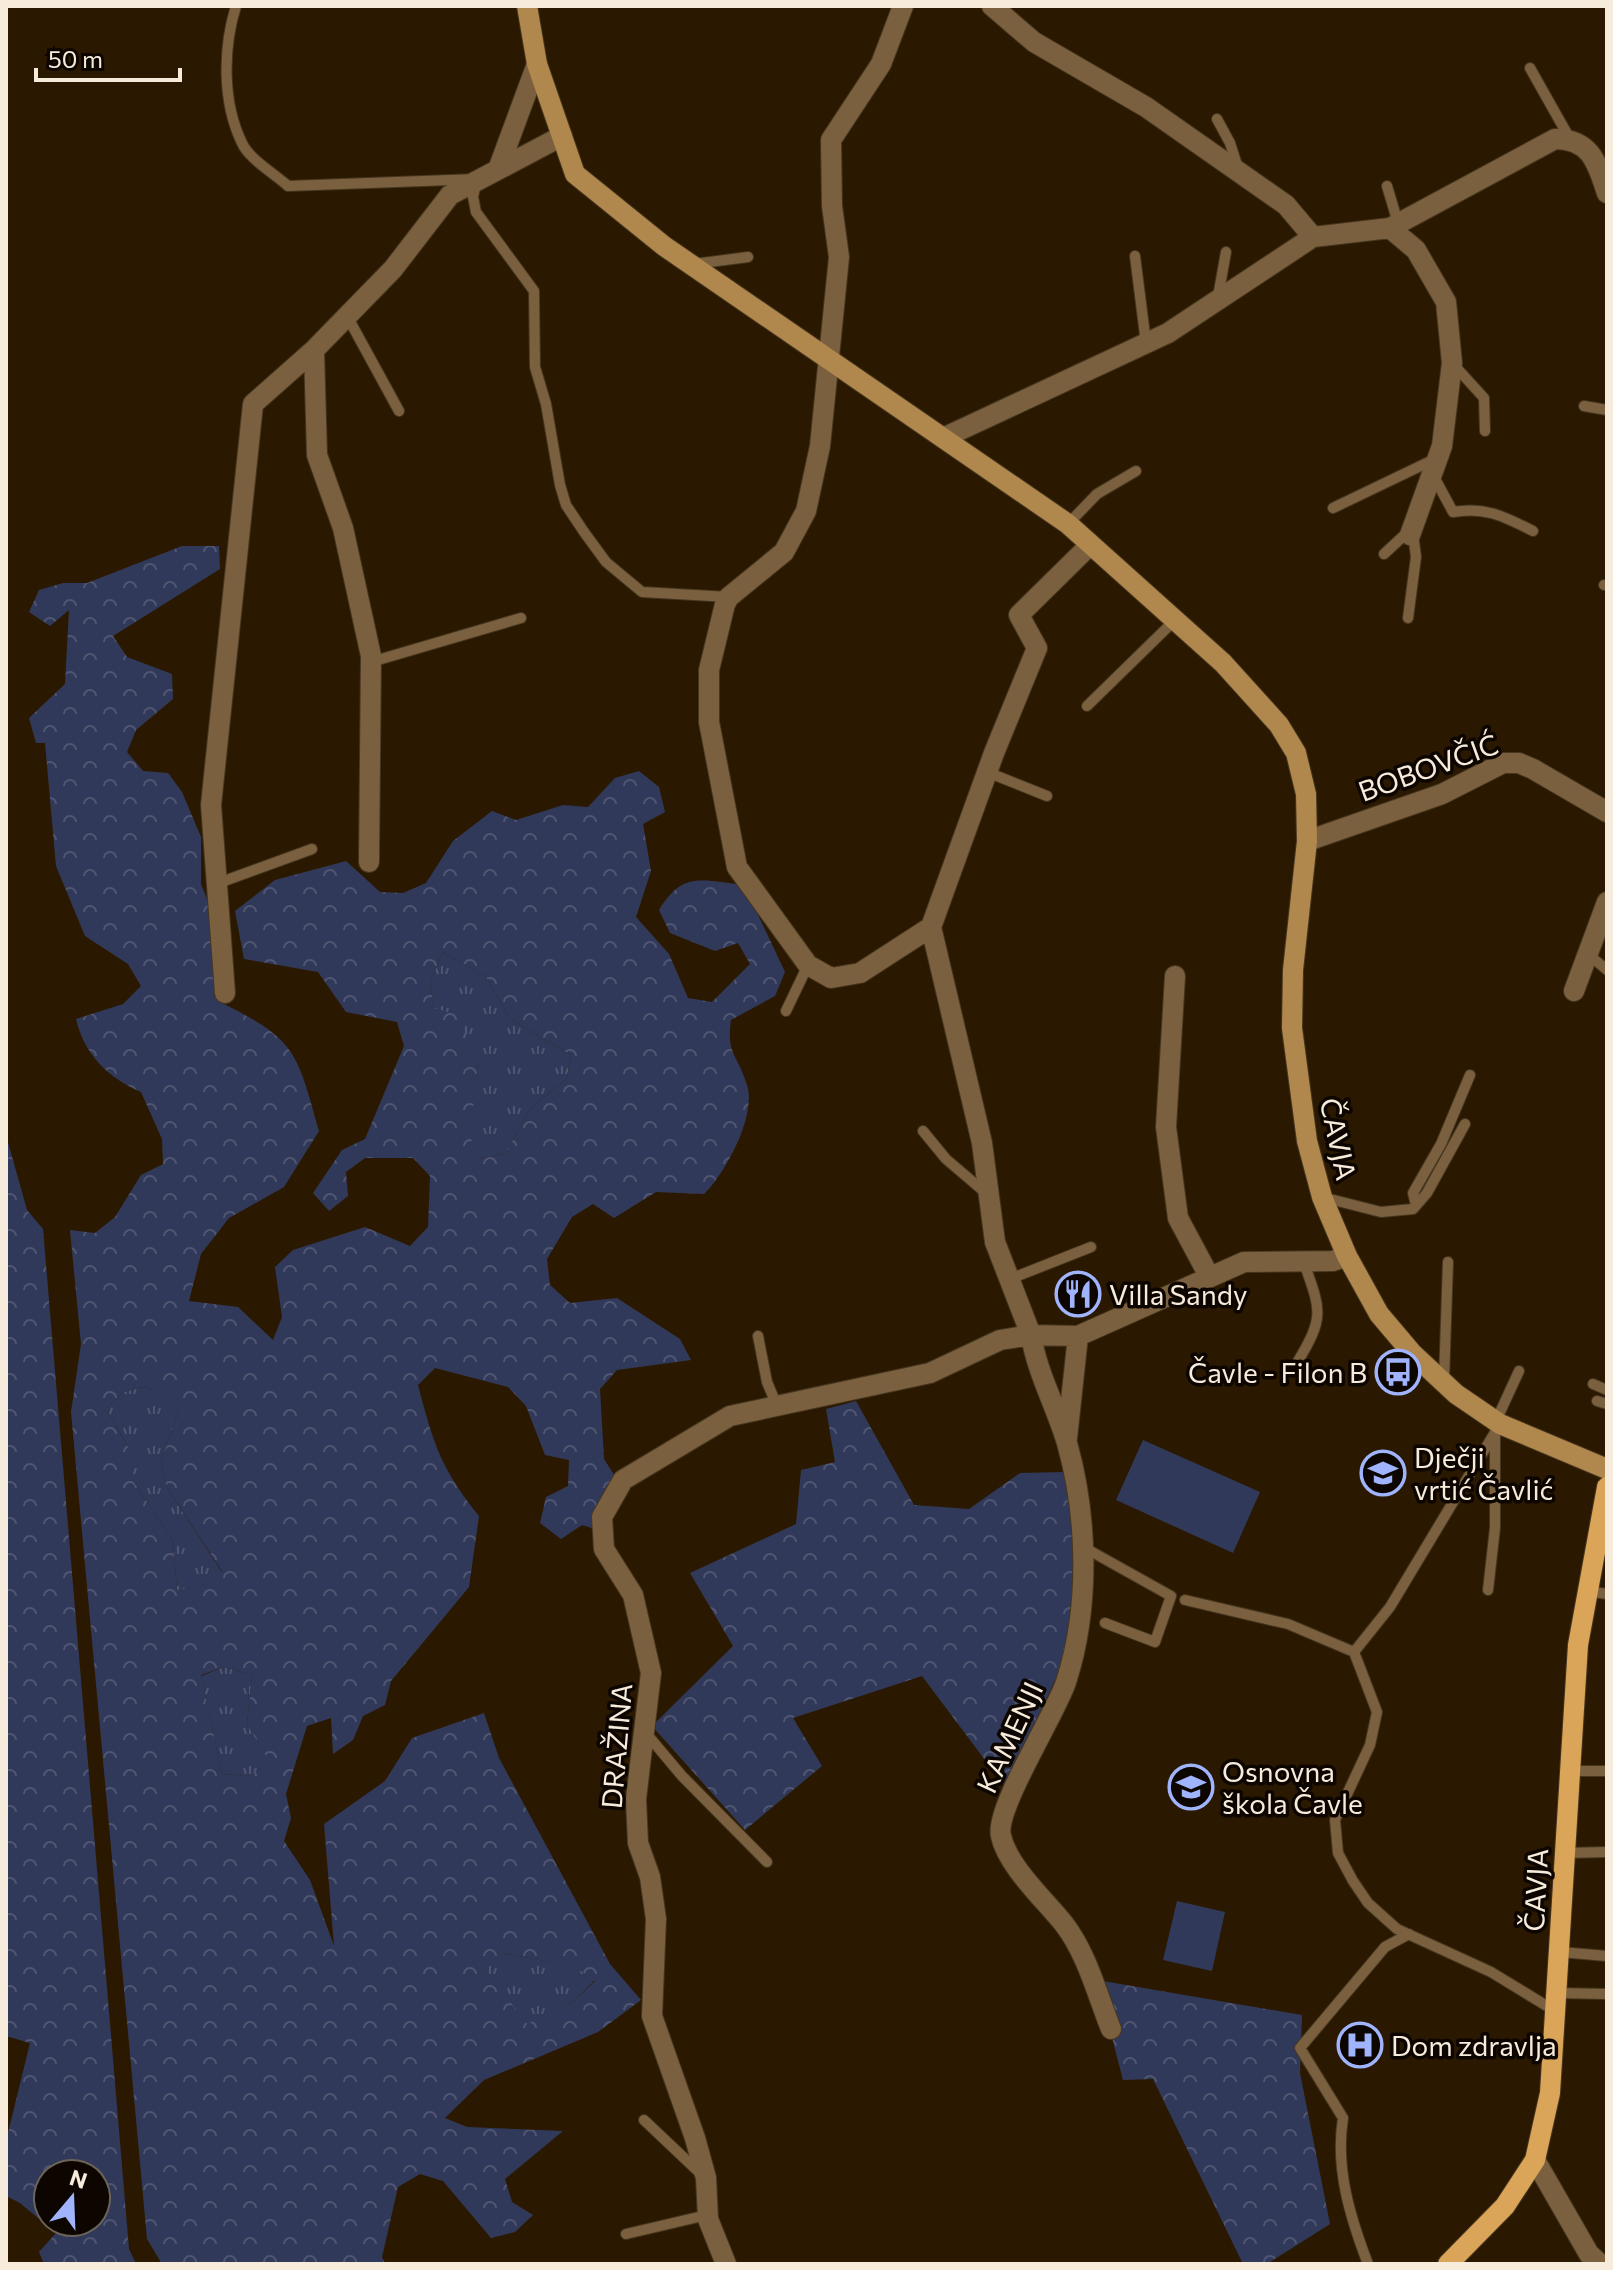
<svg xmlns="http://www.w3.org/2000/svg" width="1613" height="2270" font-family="Commissioner,sans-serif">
	<defs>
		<pattern id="grass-tufts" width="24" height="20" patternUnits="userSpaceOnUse" patternTransform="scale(2)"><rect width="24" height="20" fill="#31395a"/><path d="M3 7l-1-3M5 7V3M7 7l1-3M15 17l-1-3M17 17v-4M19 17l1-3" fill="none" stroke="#505671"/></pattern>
		<pattern id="forest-crowns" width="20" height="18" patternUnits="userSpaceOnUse" patternTransform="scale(2)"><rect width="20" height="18" fill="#31395a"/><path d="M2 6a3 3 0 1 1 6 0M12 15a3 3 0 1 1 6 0" fill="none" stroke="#505671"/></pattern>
	</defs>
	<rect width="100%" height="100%" fill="#2a1900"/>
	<path fill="url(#grass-tufts)" d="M 443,952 L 486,977 L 510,1019 L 571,1055 L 567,1078 L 529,1110 L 506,1153 L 481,1159 L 469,1137 L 478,1063 L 434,1008 L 430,982 Z
		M 147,1386 L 178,1413 L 161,1461 L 166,1486 L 222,1572 L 202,1586 L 177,1591 L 173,1540 L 131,1478 L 131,1452 L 106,1409 L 123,1392 Z
		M 224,1667 L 252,1675 L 247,1724 L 271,1763 L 248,1776 L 222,1774 L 201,1676 Z
		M 503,1953 L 576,1967 L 595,1980 L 574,2001 L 527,2025 L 481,1964 Z"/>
	<path fill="url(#forest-crowns)" fill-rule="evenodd" d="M 182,546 L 219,546 L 220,569 L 113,636 L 127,657 L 172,674 L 173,699 L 136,730 L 127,752 L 143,771 L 168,773 L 182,792 L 201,837 L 201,884 L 230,956 L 222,1003 C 297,1040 297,1053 319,1131 L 284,1187 L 229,1218 L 201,1254 L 189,1301 L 238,1307 L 273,1340 L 282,1317 L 275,1267 L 293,1250 L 365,1227 L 410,1246 L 428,1227 L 430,1176 L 413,1158 L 365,1158 L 346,1172 L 348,1196 L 329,1211 L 313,1193 L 342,1150 L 365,1139 L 404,1046 L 397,1022 L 346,1012 L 318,972 L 244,959 L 235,911 L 275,880 L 346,861 L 380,892 L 403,893 L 426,883 L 453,841 L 492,811 L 516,820 L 563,805 L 588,807 L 615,778 L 639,771 L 659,787 L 665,812 L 643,824 L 651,871 L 636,917 L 669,954 L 688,998 L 712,1002 L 750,964 L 738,943 L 715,951 L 670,933 L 659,910 C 683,870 703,881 744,885 L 785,972 L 775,996 L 731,1020 C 726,1055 738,1055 747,1085 C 757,1115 725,1174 704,1194 L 656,1192 L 614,1218 L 593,1204 L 572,1217 L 547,1259 L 550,1285 L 570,1303 L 617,1298 L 680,1339 L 691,1360 L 617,1370 L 600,1389 L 604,1459 L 618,1481 L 603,1498 L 592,1528 L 582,1525 L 561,1539 L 540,1523 L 546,1497 L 568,1486 L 569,1460 L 545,1455 L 526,1406 L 508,1387 L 435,1368 L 418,1385 C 433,1443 441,1469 479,1516 L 469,1587 L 391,1681 L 385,1705 L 363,1716 L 353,1740 L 333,1754 L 331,1718 L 307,1726 L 286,1794 L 291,1818 L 284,1841 L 310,1880 L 334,1946 L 324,1824 L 385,1781 L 412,1738 L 484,1713 L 499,1758 L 610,1964 L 641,2000 L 598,2032 L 484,2080 L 445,2118 L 467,2127 L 563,2131 L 505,2179 L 512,2202 L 533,2215 L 515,2232 L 491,2238 L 443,2181 L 420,2174 L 398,2187 L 382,2257 L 385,2264 L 162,2264 L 147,2239 L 71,1412 L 81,1344 L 70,1230 L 95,1233 L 115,1217 L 141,1175 L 163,1164 L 162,1139 L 141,1092 C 108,1078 84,1054 76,1019 L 123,1004 L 141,986 L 128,964 L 85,936 L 56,866 L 45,743 L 36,743 L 29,718 L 65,684 L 69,610 L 50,626 L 29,612 L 39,590 L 63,583 L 87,583 ZM 443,952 L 486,977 L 510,1019 L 571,1055 L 567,1078 L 529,1110 L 506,1153 L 481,1159 L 470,1137 L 478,1063 L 458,1015 L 434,1008 L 430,982 ZM 147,1386 L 178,1413 L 161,1461 L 166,1486 L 222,1571 L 202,1586 L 177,1590 L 173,1540 L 131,1478 L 131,1452 L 106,1409 L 123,1392 ZM 224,1667 L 252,1675 L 247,1724 L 270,1763 L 248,1776 L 222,1774 L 201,1675 ZM 503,1953 L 575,1967 L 595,1981 L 574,2001 L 527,2024 L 482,1965 Z
		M 6,1059 L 6,1135 L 27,1210 L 43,1229 L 129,2249 L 136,2264 L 44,2264 L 39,2252 L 56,2233 L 20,2203 L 6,2196 L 6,2141 L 30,2043 L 6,2036 ZM 96,2174 L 96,2222 L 48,2222 L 48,2174 Z
		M 856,1401 L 914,1505 L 969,1509 L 1020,1473 L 1066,1472 L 1077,1552 L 1070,1647 L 1006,1788 L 922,1676 L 793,1718 L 822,1766 L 745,1830 L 652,1726 L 733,1646 L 690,1573 L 796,1524 L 801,1470 L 835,1462 L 826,1409 Z
		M 1097,1980 L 1302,2015 L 1300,2073 L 1330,2224 L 1267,2264 L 1243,2264 L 1153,2079 L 1123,2080 Z"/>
	<path fill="#31395a" d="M 1143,1440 L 1260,1492 L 1233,1553 L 1116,1500 Z
		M 1177,1901 L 1225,1912 L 1212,1971 L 1163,1960 Z"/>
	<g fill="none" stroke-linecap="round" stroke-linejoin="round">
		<g stroke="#47361f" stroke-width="12">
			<path id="service" d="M 236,6 C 223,48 222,102 242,143 C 249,159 275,174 288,186 L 477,179 L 473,197 L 476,212 L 534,291 L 535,367 L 546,404 L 560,485 L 566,505 L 584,532 L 606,562 L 642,592 L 729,597
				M 1530,68 L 1570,139
				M 1217,119 L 1230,143 L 1238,168
				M 1387,186 L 1398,223
				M 1135,256 L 1146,343
				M 694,264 L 748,257
				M 1218,297 L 1226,252
				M 347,316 L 399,411
				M 1454,365 L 1484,398 L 1485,431
				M 1584,406 L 1607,410
				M 1433,475 L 1453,512 C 1485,506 1505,517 1533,531
				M 1333,508 L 1435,459
				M 1068,524 L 1097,494 L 1136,471
				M 1384,554 L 1411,529
				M 1604,585 L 1607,585
				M 1408,618 L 1416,557 L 1413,534
				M 371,662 L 521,618
				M 1087,706 L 1175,620
				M 987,772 L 1047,796
				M 216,884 L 312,849
				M 1588,954 L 1607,970
				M 786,1011 L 808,965
				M 923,1131 L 946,1159 L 987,1194
				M 1322,1197 L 1381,1212 L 1413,1209 L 1427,1193 L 1465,1124
				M 1416,1205 L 1413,1193 L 1441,1144 L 1470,1075
				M 1010,1279 L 1091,1247
				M 758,1336 L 767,1382 L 777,1406
				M 1298,1361 C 1326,1315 1320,1309 1303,1260
				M 1444,1380 L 1448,1262
				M 1593,1384 L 1607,1390
				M 1597,1401 L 1607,1404
				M 1496,1421 L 1519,1371
				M 1085,1548 L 1171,1596 L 1155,1642 L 1105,1623
				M 1488,1590 L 1495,1528 L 1495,1436
				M 1586,1591 L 1607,1594
				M 1185,1600 L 1288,1624 L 1354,1652 L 1390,1607 L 1500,1424
				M 1354,1652 L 1377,1712 L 1370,1745 L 1335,1820 L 1338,1853 L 1353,1881 L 1368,1903 L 1397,1929 L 1491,1972 L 1555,2011
				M 645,1732 L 682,1776 L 767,1862
				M 1570,1771 L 1607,1771
				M 1565,1853 L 1607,1852
				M 1560,1952 L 1607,1956
				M 1557,1993 L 1607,1994
				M 644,2120 L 701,2174
				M 626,2234 L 707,2215
				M 1368,2264 C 1350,2217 1335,2168 1343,2118 L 1300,2048 L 1385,1947 L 1409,1934"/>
		</g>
		<g stroke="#47361f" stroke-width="22">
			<path id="minor" d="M 903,6 L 881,64 L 831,140 L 832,206 L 839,257 L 820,446 L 806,511 L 784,552 L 729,597 L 725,604 L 709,670 L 709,722 L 737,867 L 808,965 L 831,978 L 860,973 L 931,927
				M 992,6 L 1034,42 L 1146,107 L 1286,205 L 1313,237
				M 499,167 L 537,64
				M 1390,228 L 1416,250 L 1446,302 L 1452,363 L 1442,446 L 1410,535
				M 314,350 L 317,455 L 343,528 L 371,656 L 369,862
				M 943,438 L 1168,333 L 1313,237 L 1390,228 L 1555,139 C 1591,139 1597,163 1607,193
				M 1090,545 L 1019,615 L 1037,648 L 994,753 L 931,927 L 982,1143 L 995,1242 L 1031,1335 L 1078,1336 L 1244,1262 L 1333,1261 L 1347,1256
				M 1307,841 L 1442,794 L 1503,763 L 1519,763 L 1533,769 L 1607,812
				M 1175,976 L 1166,1127 L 1178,1218 L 1209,1276
				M 1574,991 L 1607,902
				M 225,993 L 211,805 L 253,404 L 314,350 L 393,269 L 450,195 L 562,136
				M 1067,1438 L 1078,1336
				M 1535,2160 L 1589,2254 L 1600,2264
				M 726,2264 L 708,2219 L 706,2178 L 695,2138 L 652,2016 L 656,1919 L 650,1877 L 638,1843 L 636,1799 L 651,1673 L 633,1595 L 604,1549 L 602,1517 L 623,1480 L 730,1416 L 930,1373 L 1000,1340 L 1031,1335 C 1037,1373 1056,1406 1067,1443 C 1088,1518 1090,1608 1066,1682 C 1055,1715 994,1810 1001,1836 C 1008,1867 1045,1900 1064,1924 C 1087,1954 1097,1994 1111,2029"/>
		</g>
		<g stroke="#47361f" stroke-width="22">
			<path id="secondary" d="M 527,6 L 537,64 L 575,174 L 664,246 L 1068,524 L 1223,663 L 1279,725 L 1296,753 L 1306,794 L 1307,841 L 1293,970 L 1292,1028 L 1307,1141 L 1322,1197 L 1347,1256 L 1379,1314 L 1412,1353 L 1456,1394 L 1500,1424 L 1607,1469"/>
		</g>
		<g stroke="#47361f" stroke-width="22">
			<path id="primary" d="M 1448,2264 L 1505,2206 L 1535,2160 L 1550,2093 L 1578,1645 L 1607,1487"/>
		</g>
		<use href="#service" stroke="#7a603e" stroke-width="10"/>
		<use href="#minor" stroke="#7a603e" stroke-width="20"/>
		<use href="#secondary" stroke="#b0874d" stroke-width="20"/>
		<use href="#primary" stroke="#daa459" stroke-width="20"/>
	</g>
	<defs>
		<g id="restaurant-ring" transform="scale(2.3)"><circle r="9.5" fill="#0d0600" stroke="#a0b3fd" stroke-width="1.5"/><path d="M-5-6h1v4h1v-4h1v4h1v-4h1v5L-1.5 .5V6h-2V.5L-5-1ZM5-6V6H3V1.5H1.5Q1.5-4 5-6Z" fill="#a0b3fd"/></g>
		<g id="bus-ring" transform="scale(2.3)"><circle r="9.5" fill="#0d0600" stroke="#a0b3fd" stroke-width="1.5"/><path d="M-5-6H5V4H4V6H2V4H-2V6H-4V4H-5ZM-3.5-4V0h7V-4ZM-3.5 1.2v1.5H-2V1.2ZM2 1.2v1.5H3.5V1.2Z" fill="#a0b3fd"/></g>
		<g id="school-ring" transform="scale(2.3)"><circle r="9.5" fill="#0d0600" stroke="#a0b3fd" stroke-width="1.5"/><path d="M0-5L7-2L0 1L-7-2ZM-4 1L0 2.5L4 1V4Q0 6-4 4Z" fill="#a0b3fd"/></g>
		<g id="hospital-ring" transform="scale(2.3)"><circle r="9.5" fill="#0d0600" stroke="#a0b3fd" stroke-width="1.5"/><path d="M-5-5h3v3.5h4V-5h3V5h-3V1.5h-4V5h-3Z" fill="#a0b3fd"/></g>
	</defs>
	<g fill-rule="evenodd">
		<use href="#restaurant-ring" x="1078" y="1294"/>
		<use href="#bus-ring" x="1398" y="1372"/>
		<use href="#school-ring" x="1383" y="1473"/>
		<use href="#school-ring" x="1191" y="1787"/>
		<use href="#hospital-ring" x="1360" y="2045"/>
	</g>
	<g text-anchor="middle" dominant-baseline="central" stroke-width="7" stroke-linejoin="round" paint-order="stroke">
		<g font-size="28" fill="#f7ebdb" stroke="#0d0600">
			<text transform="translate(1428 767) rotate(-20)">BOBOVČIĆ</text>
			<text transform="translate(1339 1139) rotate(78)">ČAVJA</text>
			<text transform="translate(1009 1737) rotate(-65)">KAMENJI</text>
			<text transform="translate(616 1746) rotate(-85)">DRAŽINA</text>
			<text transform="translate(1535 1890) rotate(-87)">ČAVJA</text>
		</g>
		<g font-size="28" fill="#f7ebdb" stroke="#0d0600" text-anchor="start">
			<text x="1109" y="1294">Villa Sandy</text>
			<text x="1367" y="1372" text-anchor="end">Čavle - Filon B</text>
			<text x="1414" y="1457">Dječji<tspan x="1414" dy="32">vrtić Čavlić</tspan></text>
			<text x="1222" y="1771">Osnovna<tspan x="1222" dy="32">škola Čavle</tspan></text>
			<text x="1391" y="2045">Dom zdravlja</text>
		</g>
	</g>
	<rect width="1613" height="2270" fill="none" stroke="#f7ebdb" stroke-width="16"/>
	<g transform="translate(72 2198) rotate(19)"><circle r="38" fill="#0d0600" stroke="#6b6258" stroke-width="2"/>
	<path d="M0-6L14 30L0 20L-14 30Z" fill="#a0b3fd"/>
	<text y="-12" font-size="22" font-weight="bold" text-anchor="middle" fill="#f7ebdb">N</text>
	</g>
	<path d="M36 68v12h144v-12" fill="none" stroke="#f7ebdb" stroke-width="4"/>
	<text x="48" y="68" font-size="24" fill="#f7ebdb" stroke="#0d0600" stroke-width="6" paint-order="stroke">50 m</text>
</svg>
